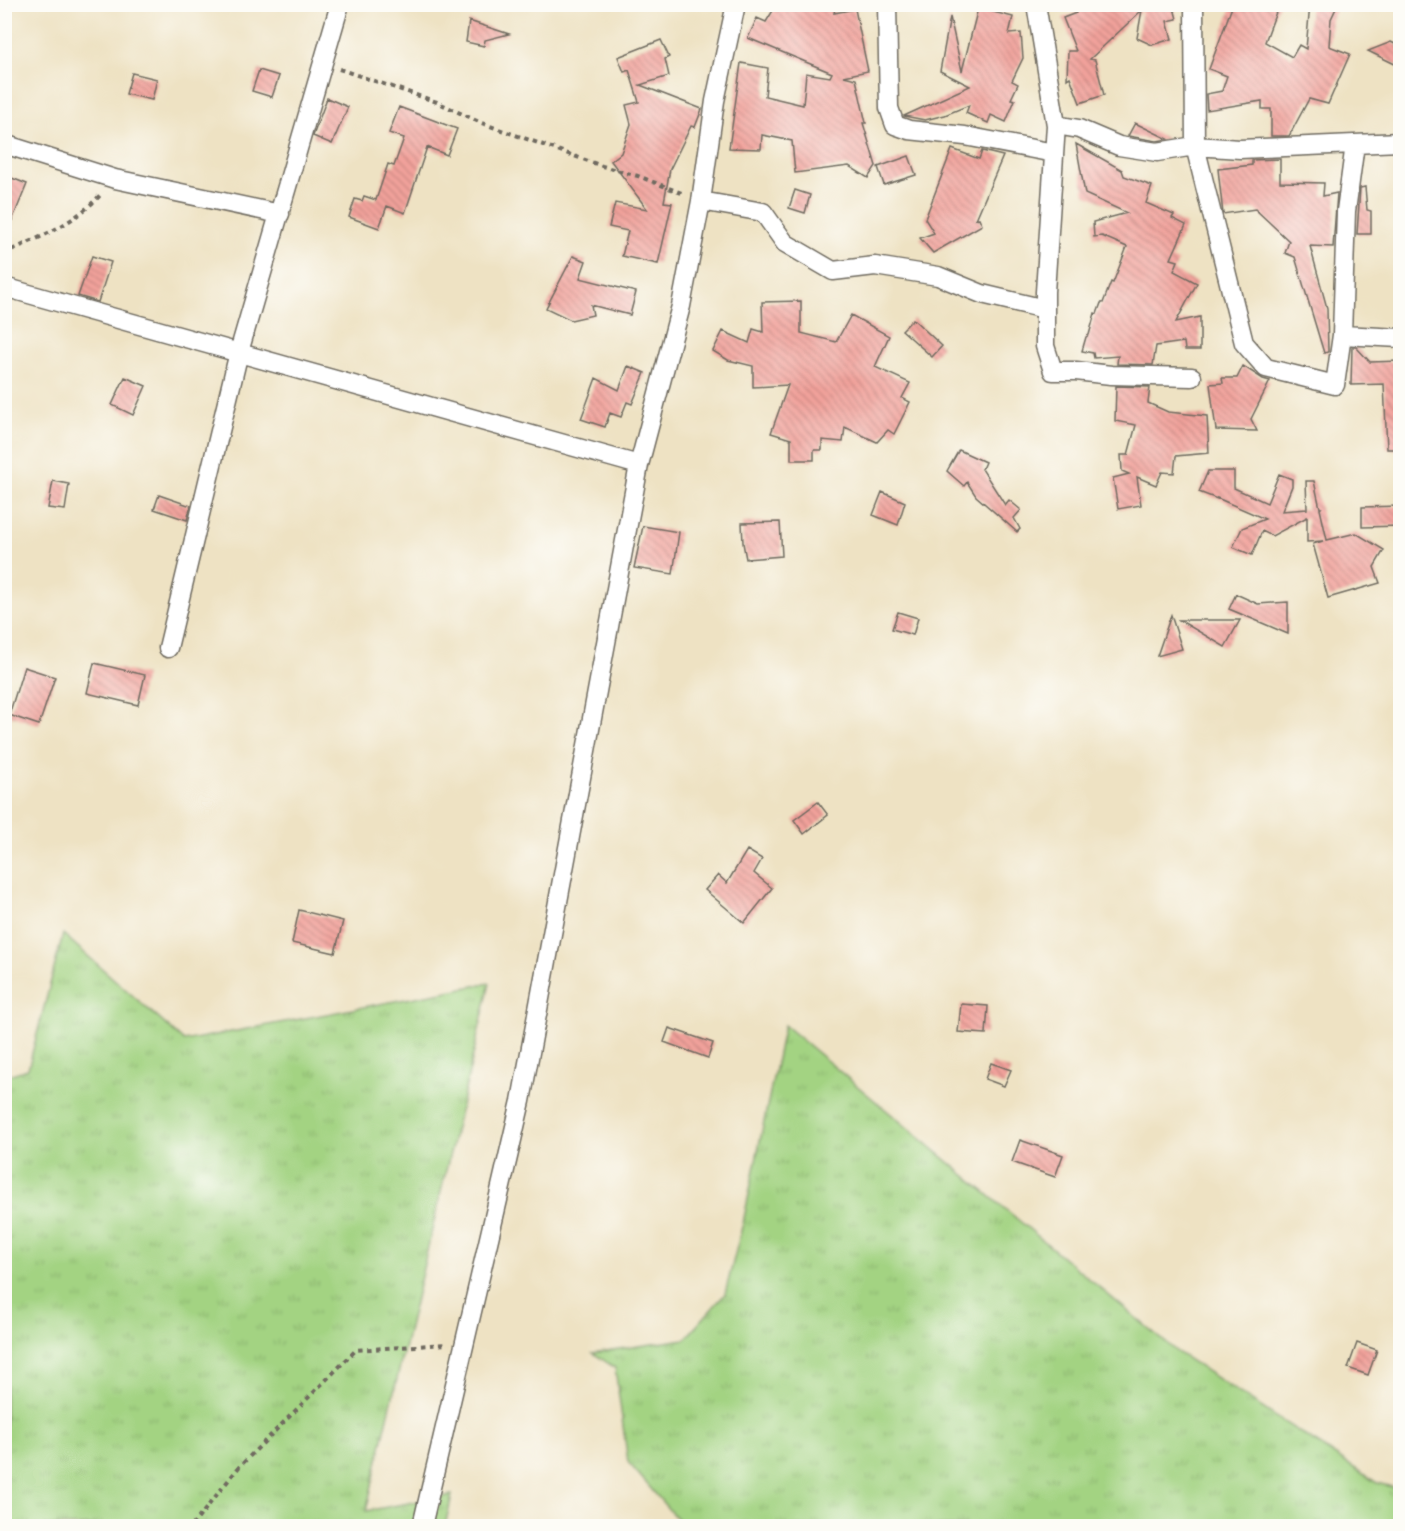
<svg xmlns="http://www.w3.org/2000/svg" width="1405" height="1531" font-family="Alegreya,serif">
	<defs>
		<pattern id="grass-tufts" width="24" height="20" patternUnits="userSpaceOnUse" patternTransform="scale(1.5)"><rect width="24" height="20" fill="#a3d382"/><path d="M3 7l-1-3M5 7V3M7 7l1-3M15 17l-1-3M17 17v-4M19 17l1-3" fill="none" stroke="#8cb570"/></pattern>
		<pattern id="building-back-hatch" width="6" height="6" patternUnits="userSpaceOnUse" patternTransform="scale(1.5)"><rect width="6" height="6" fill="#f2a29b"/><path d="M-1 5l2 2M0 0l6 6M5-1l2 2" fill="none" stroke="#c4847f"/></pattern>
	</defs>
	<rect width="100%" height="100%" fill="#fdfcf7"/>
	<filter id="ink" filterUnits="userSpaceOnUse"><feTurbulence type="fractalNoise" baseFrequency=".0167" numOctaves="2"/><feDisplacementMap in="SourceGraphic" scale="12" xChannelSelector="R" yChannelSelector="G"/><feConvolveMatrix kernelMatrix="1 2 1 2 8 2 1 2 1" color-interpolation-filters="sRGB"/></filter>
	<filter id="wash" filterUnits="userSpaceOnUse"><feTurbulence type="fractalNoise" baseFrequency=".008" numOctaves="4" result="noise"/><feDisplacementMap in="SourceGraphic" scale="24" xChannelSelector="R" yChannelSelector="G"/><feGaussianBlur stdDeviation="1.35" result="paint"/><feColorMatrix in="noise" values="0 0 0 0 0 0 0 0 0 0 0 0 0 0 0 0 0 1.4 0 .05"/><feComposite in="paint" operator="in"/></filter>
	<g filter="url(#wash)">
		<rect width="100%" height="100%" fill="#eee2c3"/>
		<path fill="url(#grass-tufts)" stroke="#677f56" stroke-width="1.5" d="M 63,934 L 184,1041 L 490,983 L 366,1511 L 452,1495 L 445,1526 L 5,1526 L 5,1076 L 28,1069 Z
			M 784,1025 L 1177,1352 L 1377,1483 L 1400,1489 L 1400,1526 L 683,1526 L 628,1462 L 615,1368 L 593,1353 L 685,1339 L 725,1294 L 743,1223 Z"/>
		<g id="blocks">
			<path fill="url(#building-back-hatch)" d="M 777,4 L 835,8 L 834,13 L 855,9 L 868,71 L 844,76 L 856,79 L 866,123 L 863,123 L 876,166 L 868,178 L 849,166 L 795,173 L 792,141 L 762,135 L 761,149 L 729,148 L 741,63 L 768,68 L 765,96 L 803,105 L 806,73 L 830,77 L 832,73 L 748,38 L 757,18 L 766,22 Z
				M 1091,4 L 1173,4 L 1177,19 L 1167,21 L 1172,39 L 1152,45 L 1137,38 L 1142,10 L 1090,59 L 1095,60 L 1104,95 L 1080,103 L 1070,77 L 1067,79 L 1068,51 L 1076,51 L 1063,18 L 1076,13 L 1075,9 Z
				M 1233,4 L 1279,4 L 1265,42 L 1292,57 L 1299,45 L 1306,49 L 1310,4 L 1338,4 L 1331,19 L 1329,46 L 1350,54 L 1328,104 L 1309,99 L 1289,136 L 1271,136 L 1271,109 L 1262,109 L 1262,101 L 1207,110 L 1206,94 L 1222,91 L 1227,76 L 1209,69 Z
				M 978,8 L 1013,17 L 1009,34 L 1021,33 L 1023,58 L 1012,81 L 1018,84 L 1011,99 L 1015,100 L 1006,122 L 991,115 L 988,123 L 966,113 L 969,105 L 945,115 L 925,120 L 904,116 L 970,86 L 940,71 L 950,17 L 962,71 Z
				M 469,21 L 509,34 L 485,40 L 484,46 L 466,42 Z
				M 661,40 L 669,57 L 665,59 L 669,76 L 640,85 L 702,109 L 695,127 L 691,126 L 670,169 L 664,202 L 672,203 L 658,264 L 622,256 L 628,231 L 609,227 L 615,203 L 647,209 L 611,161 L 621,153 L 631,124 L 626,105 L 639,102 L 629,70 L 624,72 L 618,57 Z
				M 1391,42 L 1401,47 L 1401,67 L 1368,51 Z
				M 259,70 L 279,76 L 272,97 L 252,91 Z
				M 132,73 L 157,79 L 152,100 L 126,94 Z
				M 327,98 L 348,107 L 332,144 L 313,136 Z
				M 399,107 L 457,129 L 447,155 L 427,147 L 405,213 L 387,206 L 379,228 L 349,217 L 355,199 L 362,201 L 364,196 L 376,200 L 388,164 L 394,166 L 404,138 L 389,133 Z
				M 1135,123 L 1168,139 L 1157,141 L 1128,136 Z
				M 1076,144 L 1122,170 L 1124,176 L 1152,186 L 1146,203 L 1174,215 L 1172,218 L 1186,225 L 1171,259 L 1178,261 L 1174,271 L 1197,283 L 1176,322 L 1200,317 L 1200,350 L 1185,350 L 1184,342 L 1156,346 L 1153,365 L 1117,364 L 1118,356 L 1094,358 L 1093,353 L 1082,351 L 1086,337 L 1089,335 L 1095,313 L 1097,314 L 1101,303 L 1103,303 L 1111,282 L 1113,283 L 1127,247 L 1102,236 L 1094,237 L 1093,222 L 1127,213 L 1085,194 Z
				M 952,149 L 979,159 L 982,151 L 1003,156 L 976,219 L 979,218 L 982,225 L 933,253 L 920,238 L 934,233 L 925,219 Z
				M 909,156 L 916,175 L 884,185 L 878,167 Z
				M 1280,159 L 1280,182 L 1324,183 L 1323,196 L 1337,193 L 1333,247 L 1310,246 L 1327,308 L 1328,352 L 1324,353 L 1295,257 L 1285,253 L 1289,241 L 1255,209 L 1223,214 L 1218,169 L 1252,165 L 1252,160 Z
				M 4,175 L 27,184 L 5,238 L 4,238 Z
				M 1365,187 L 1367,210 L 1371,211 L 1371,234 L 1357,234 L 1360,188 Z
				M 795,190 L 810,195 L 805,213 L 789,208 Z
				M 92,256 L 111,262 L 98,302 L 78,296 Z
				M 573,256 L 586,261 L 580,278 L 636,292 L 630,315 L 591,305 L 593,315 L 571,320 L 546,308 Z
				M 801,301 L 801,333 L 836,342 L 851,315 L 889,336 L 875,367 L 910,383 L 902,398 L 910,402 L 894,434 L 888,430 L 877,442 L 845,427 L 843,442 L 822,440 L 822,450 L 814,450 L 814,460 L 791,460 L 791,439 L 771,433 L 788,385 L 753,387 L 753,366 L 728,360 L 713,351 L 723,331 L 749,343 L 753,329 L 763,332 L 762,302 Z
				M 913,319 L 942,346 L 932,357 L 902,330 Z
				M 1352,347 L 1356,347 L 1370,362 L 1401,361 L 1401,449 L 1387,449 L 1384,384 L 1351,385 Z
				M 628,366 L 645,373 L 632,404 L 627,402 L 621,417 L 610,413 L 605,427 L 581,419 L 596,378 L 619,390 Z
				M 1243,366 L 1263,379 L 1270,381 L 1251,419 L 1257,431 L 1216,430 L 1210,384 L 1223,383 L 1222,378 L 1237,378 Z
				M 125,377 L 146,386 L 133,415 L 112,405 Z
				M 1116,386 L 1150,387 L 1148,403 L 1168,412 L 1207,416 L 1209,453 L 1176,456 L 1174,473 L 1162,472 L 1156,485 L 1137,477 L 1141,505 L 1118,509 L 1113,478 L 1129,474 L 1122,471 L 1121,455 L 1128,455 L 1136,425 L 1115,421 Z
				M 959,450 L 985,462 L 982,469 L 1005,505 L 1009,500 L 1021,510 L 1014,518 L 1020,529 L 1017,532 L 976,496 L 967,482 L 964,486 L 947,471 Z
				M 1208,471 L 1234,471 L 1234,488 L 1267,503 L 1279,474 L 1292,479 L 1292,486 L 1282,511 L 1307,509 L 1306,481 L 1314,481 L 1320,508 L 1321,508 L 1320,509 L 1327,540 L 1356,533 L 1384,550 L 1374,567 L 1380,583 L 1328,598 L 1313,544 L 1323,541 L 1307,542 L 1307,517 L 1272,536 L 1262,531 L 1252,555 L 1233,547 L 1242,528 L 1265,519 L 1217,498 L 1217,499 L 1199,492 Z
				M 53,481 L 69,484 L 65,510 L 48,508 Z
				M 882,492 L 905,502 L 898,525 L 873,515 Z
				M 159,495 L 191,506 L 187,520 L 154,509 Z
				M 1401,506 L 1401,526 L 1362,527 L 1362,507 Z
				M 780,522 L 782,556 L 746,559 L 743,543 L 742,523 Z
				M 643,526 L 679,532 L 673,574 L 634,568 Z
				M 1236,594 L 1258,604 L 1288,602 L 1288,634 L 1229,609 Z
				M 898,612 L 918,618 L 913,635 L 892,629 Z
				M 1171,615 L 1182,649 L 1157,656 Z
				M 1179,620 L 1240,620 L 1225,647 Z
				M 94,663 L 145,675 L 138,705 L 87,693 Z
				M 24,667 L 55,677 L 39,725 L 9,715 Z
				M 818,802 L 828,815 L 804,834 L 794,820 Z
				M 747,850 L 762,859 L 754,873 L 772,888 L 744,923 L 705,890 L 718,875 L 727,883 Z
				M 299,910 L 343,921 L 335,953 L 292,943 Z
				M 961,1004 L 988,1006 L 986,1034 L 958,1032 Z
				M 669,1028 L 713,1043 L 708,1058 L 664,1042 Z
				M 991,1063 L 1011,1070 L 1004,1086 L 985,1079 Z
				M 1020,1140 L 1063,1155 L 1055,1177 L 1012,1162 Z
				M 1357,1343 L 1377,1350 L 1368,1375 L 1348,1368 Z"/>
		</g>
	</g>
	<g filter="url(#ink)">
		<use href="#blocks" fill-opacity="0" stroke="#6f6b60" stroke-width="1.5"/>
		<g fill="none" stroke-linecap="round" stroke-linejoin="round">
			<g stroke="#6f6b60" stroke-width="21">
				<path id="minor" d="M 887,4 L 889,108 L 895,125 L 909,130 L 965,136 L 1054,153
					M 1036,4 L 1056,125 L 1045,292 L 1045,346 L 1053,371 L 1076,371 L 1111,375 L 1192,377
					M 1194,4 L 1195,146 L 1244,343 L 1266,368 L 1335,385 L 1342,335 L 1400,338
					M 1056,125 L 1079,129 L 1119,146 L 1157,152 L 1195,146 L 1240,149 L 1400,142
					M 4,144 L 115,179 L 280,214
					M 701,201 L 763,212 L 785,243 L 833,271 L 875,266 L 938,276 L 982,294 L 1045,309
					M 4,287 L 639,465
					M 1342,335 L 1346,211 L 1355,144
					M 168,648 L 239,352 L 340,4
					M 422,1526 L 521,1101 L 639,465 L 681,306 L 701,201 L 715,101 L 736,4"/>
			</g>
			<path stroke="#6f6b60" stroke-width="4" stroke-dasharray="4.5 4.5" stroke-linecap="butt" d="M 339,69 L 437,102 L 479,122 L 602,166 L 638,176 L 684,194
				M 4,253 C 40,238 77,222 102,193
				M 192,1526 L 239,1467 L 356,1350 L 446,1344"/>
			<use href="#minor" stroke="#fff" stroke-width="18"/>
		</g>
	</g>
	<rect width="1405" height="1531" fill="none" stroke="#fdfcf7" stroke-width="24"/>
</svg>
